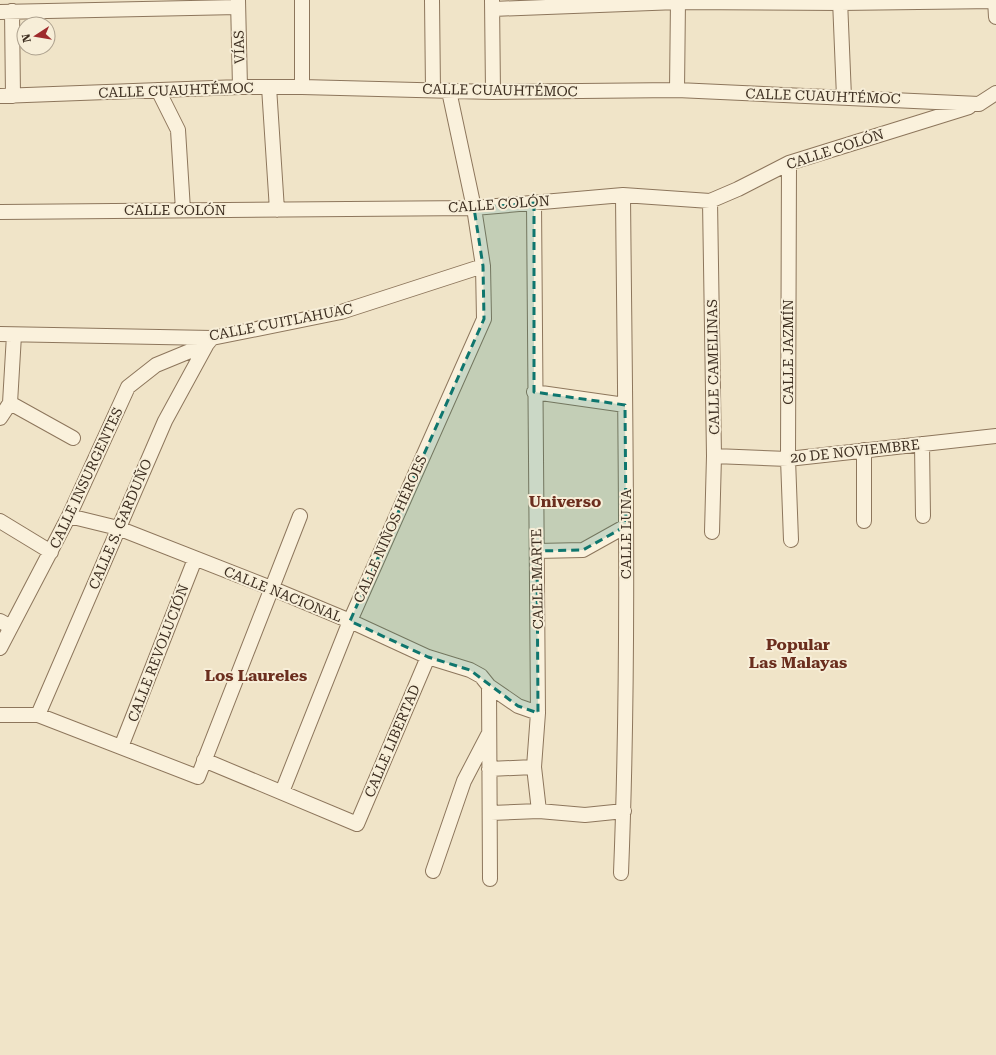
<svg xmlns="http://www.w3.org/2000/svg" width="996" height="1055" font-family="'Roboto Serif',serif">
	<rect width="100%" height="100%" fill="#f0e4c8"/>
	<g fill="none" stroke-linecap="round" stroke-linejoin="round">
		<g stroke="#8d765c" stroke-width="16">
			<path id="minor" d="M 238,0 L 240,87
				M 432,0 L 433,90
				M 492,0 L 493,92
				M 840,0 L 844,97
				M 995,0 L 996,17
				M 493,9 L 678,2 L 840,3 L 996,1
				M 12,11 L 13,96
				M 0,12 L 238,7
				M 269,87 L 277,210
				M 302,87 L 302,0
				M 158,90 L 178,130 L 183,210
				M 677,90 L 678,0
				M 0,96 L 240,87 L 302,87 L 493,92 L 677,90 L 979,104 L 996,93
				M 789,163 L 788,459 L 791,540
				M 710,201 L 714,456 L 712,532
				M 534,203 L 538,713 L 534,767 L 539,811
				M 0,212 L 474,208 L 623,195 L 710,201 L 738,189 L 789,163 L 969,107
				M 0,334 L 212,338 L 341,312 L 483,266
				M 534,392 L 625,405
				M 10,403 L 73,438
				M 0,418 L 10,403 L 14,335
				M 922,444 L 923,516
				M 714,456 L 788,459 L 996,436
				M 69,516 L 118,528 L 271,588 L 350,621 L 428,657 L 470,670 L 481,676 L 489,686 L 518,706 L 538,713
				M 0,521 L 51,552
				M 864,521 L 864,450
				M 537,551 L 583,550 L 626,526
				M 0,621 L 11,627
				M 0,648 L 69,516 L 128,387 L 156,365 L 207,344
				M 489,686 L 490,879
				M 0,715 L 38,715 L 198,777 L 300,516
				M 38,715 L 165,421 L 207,344 L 212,338
				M 121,747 L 195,559
				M 204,760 L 357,824 L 428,657
				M 489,769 L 534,767
				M 282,792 L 350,621 L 484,319 L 483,266 L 474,208 L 449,91
				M 491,813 L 539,811 L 585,815 L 624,811
				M 433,871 L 464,781 L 488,735
				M 621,873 C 630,647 625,421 623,195"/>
		</g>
		<use href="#minor" stroke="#faf1dc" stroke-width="14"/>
	</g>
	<path fill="#0f766e" fill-opacity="0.2" stroke="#0f766e" stroke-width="3" stroke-dasharray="8 5" stroke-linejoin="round" d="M 534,203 L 534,392 L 625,405 L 626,526 L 583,550 L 537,551 L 538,713 L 518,706 L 470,670 L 428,657 L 350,621 L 484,319 L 483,266 L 474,208 Z"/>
	<g text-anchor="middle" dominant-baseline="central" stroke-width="4" stroke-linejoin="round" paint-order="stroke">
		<g font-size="14" fill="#3d2e20" stroke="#f7eed8">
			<text transform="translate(239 47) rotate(-92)">VÍAS</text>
			<text transform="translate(176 90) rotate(-2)">CALLE CUAUHTÉMOC</text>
			<text transform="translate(500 90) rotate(1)">CALLE CUAUHTÉMOC</text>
			<text transform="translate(823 96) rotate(2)">CALLE CUAUHTÉMOC</text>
			<text transform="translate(835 149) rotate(-18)">CALLE COLÓN</text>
			<text transform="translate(499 204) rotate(-4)">CALLE COLÓN</text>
			<text x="175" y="210">CALLE COLÓN</text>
			<text transform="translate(281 322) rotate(-11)">CALLE CUITLAHUAC</text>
			<text transform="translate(788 352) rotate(-90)">CALLE JAZMÍN</text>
			<text transform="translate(713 367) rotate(-91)">CALLE CAMELINAS</text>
			<text transform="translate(855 451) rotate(-6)">20 DE NOVIEMBRE</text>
			<text transform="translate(86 478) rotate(-65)">CALLE INSURGENTES</text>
			<text transform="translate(120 524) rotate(-67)">CALLE S. GARDUÑO</text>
			<text transform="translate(390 529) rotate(-66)">CALLE NIÑOS HÉROES</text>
			<text transform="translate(626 534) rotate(-90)">CALLE LUNA</text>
			<text transform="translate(537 579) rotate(-91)">CALLE MARTE</text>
			<text transform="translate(283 594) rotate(22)">CALLE NACIONAL</text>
			<text transform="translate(158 653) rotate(-69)">CALLE REVOLUCIÓN</text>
			<text transform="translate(392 741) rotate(-67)">CALLE LIBERTAD</text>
		</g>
		<g font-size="16" font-weight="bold" fill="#6b2e1e" stroke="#f7eed8">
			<text x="565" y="501">Universo</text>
			<text x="798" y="644">Popular<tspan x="798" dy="18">Las Malayas</tspan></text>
			<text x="256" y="675">Los Laureles</text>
		</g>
	</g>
	<g transform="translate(36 36) rotate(258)"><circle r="19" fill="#f7eed8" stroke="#ada18e"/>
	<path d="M0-3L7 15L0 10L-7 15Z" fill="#9e2a2b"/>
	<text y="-6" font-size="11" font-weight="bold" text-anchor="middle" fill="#3d2e20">N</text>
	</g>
</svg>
